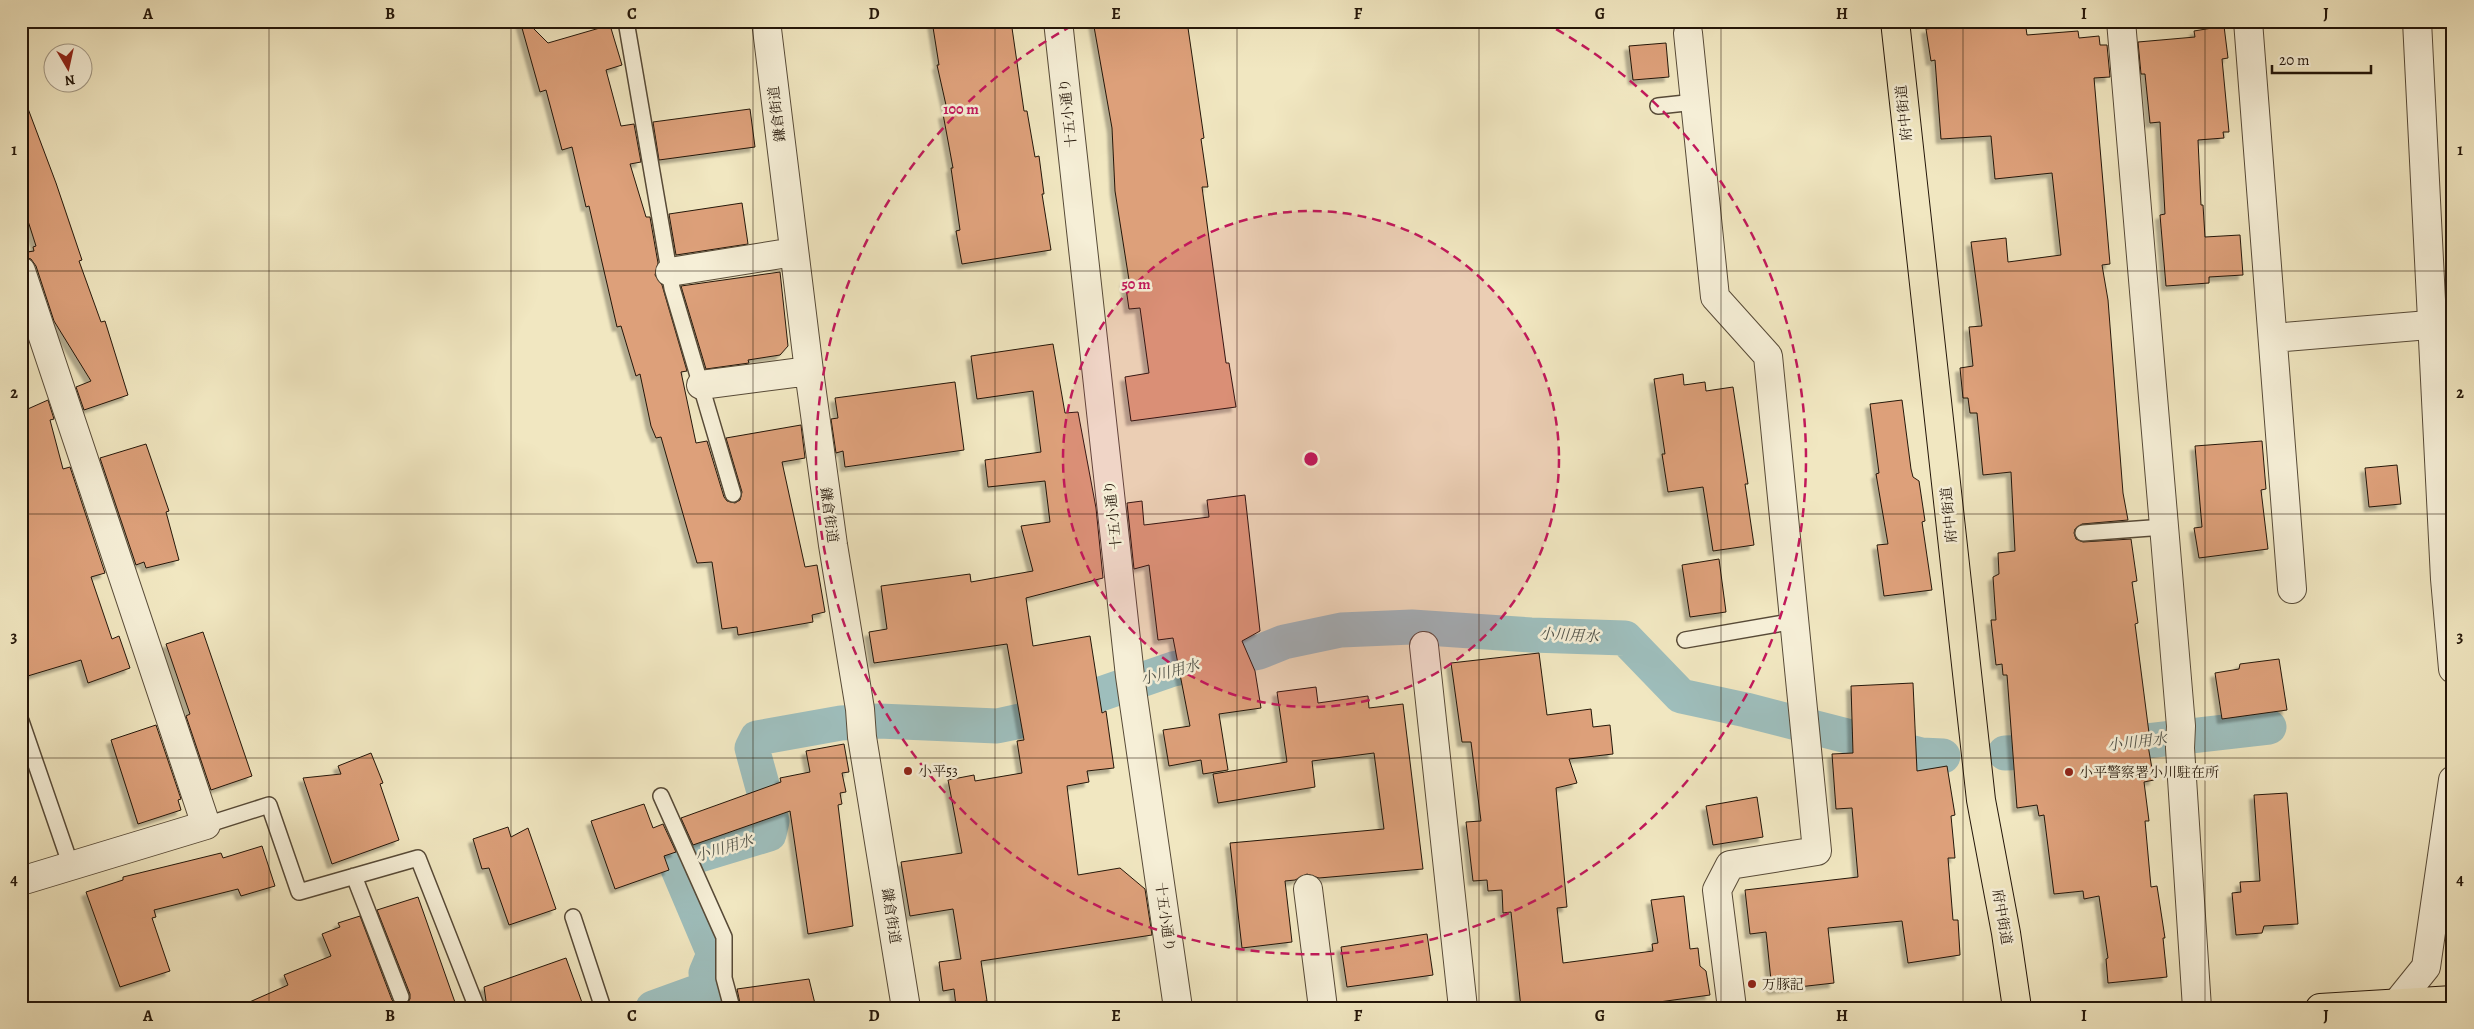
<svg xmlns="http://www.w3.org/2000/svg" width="2474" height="1029" font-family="Alegreya,'Noto Serif JP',serif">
	<defs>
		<filter id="shadow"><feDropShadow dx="-4.5" dy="4.5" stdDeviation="1" flood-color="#0004"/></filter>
	</defs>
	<rect width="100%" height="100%" fill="#f1e7c1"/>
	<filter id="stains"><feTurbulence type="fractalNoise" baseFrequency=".004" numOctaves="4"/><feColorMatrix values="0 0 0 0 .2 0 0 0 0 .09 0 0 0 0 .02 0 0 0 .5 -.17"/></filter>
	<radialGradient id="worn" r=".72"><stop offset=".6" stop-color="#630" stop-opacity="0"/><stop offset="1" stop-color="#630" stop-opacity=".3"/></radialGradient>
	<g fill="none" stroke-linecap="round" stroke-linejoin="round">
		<path stroke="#9ebebc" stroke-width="35" d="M 2005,753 L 2060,751 L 2269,727
			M 653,1008 L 711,987 L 706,973 L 714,954 L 678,869 L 683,860 L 769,834 L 772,821 L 752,748 L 757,738 L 841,723 L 879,721 L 997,726 L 1025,720 L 1173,669 L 1259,652 L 1284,642 L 1341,630 L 1412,627 L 1531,635 L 1625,638 L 1681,696 L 1746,710 L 1921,755 L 1943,756"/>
	</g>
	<path fill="#dda07a" stroke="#241609" filter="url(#shadow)" d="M 520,21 L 526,21 L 548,43 L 610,25 L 622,65 L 606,70 L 621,126 L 634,124 L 641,162 L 630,164 L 646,217 L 650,217 L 658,263 L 655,275 L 662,285 L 687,371 L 681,372 L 696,443 L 707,441 L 724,497 L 727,501 L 735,503 L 740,500 L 742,492 L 726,438 L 801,425 L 805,458 L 782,462 L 805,567 L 817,565 L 825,612 L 812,615 L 813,622 L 738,635 L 737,627 L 722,629 L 712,562 L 697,563 L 661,437 L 656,438 L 651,426 L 640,374 L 636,376 L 621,326 L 617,327 L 589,206 L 586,207 L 572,147 L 562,150 L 546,90 L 540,92 Z
		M 932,21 L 1011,21 L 1024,111 L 1027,111 L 1035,157 L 1039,156 L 1044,194 L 1042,194 L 1051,250 L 962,264 L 956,231 L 960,230 L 951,168 L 953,168 L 943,114 L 948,114 L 937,65 L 939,65 Z
		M 1093,21 L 1187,21 L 1204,138 L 1201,139 L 1208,187 L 1202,187 L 1226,363 L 1229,363 L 1236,407 L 1131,421 L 1125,377 L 1149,373 L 1140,308 L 1129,309 L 1125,281 L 1129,280 L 1115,191 L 1112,128 Z
		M 1942,21 L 2025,21 L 2027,35 L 2078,31 L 2079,38 L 2099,36 L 2100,45 L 2107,45 L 2110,77 L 2094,78 L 2110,264 L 2102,265 L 2108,300 L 2123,493 L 2128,520 L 2082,524 L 2075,529 L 2074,533 L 2076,539 L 2083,542 L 2131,539 L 2137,581 L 2132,582 L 2138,623 L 2135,624 L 2149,733 L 2146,734 L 2154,780 L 2144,782 L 2149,821 L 2145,821 L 2151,887 L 2157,886 L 2165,938 L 2163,938 L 2167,977 L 2108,983 L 2106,959 L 2108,958 L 2099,896 L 2084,899 L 2083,891 L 2054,894 L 2044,815 L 2039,816 L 2037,805 L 2017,808 L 2007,675 L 2003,675 L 2002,664 L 1996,665 L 1991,620 L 1996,620 L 1993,577 L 1999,574 L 1998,553 L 2015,551 L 2011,472 L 1983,475 L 1977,413 L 1970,413 L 1968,398 L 1963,398 L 1960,368 L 1973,366 L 1969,327 L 1982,326 L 1971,242 L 2006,238 L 2008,262 L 2061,255 L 2052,173 L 1995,179 L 1991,136 L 1941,139 L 1935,60 L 1931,61 L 1926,29 L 1943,27 Z
		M 2224,26 L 2228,58 L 2222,59 L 2229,132 L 2223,132 L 2224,138 L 2198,140 L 2201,205 L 2203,205 L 2205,237 L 2240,235 L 2243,275 L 2209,277 L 2209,283 L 2166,286 L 2160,215 L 2165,214 L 2160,122 L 2150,123 L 2145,74 L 2141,74 L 2138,42 L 2195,37 L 2194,31 Z
		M 1666,43 L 1669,77 L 1633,80 L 1629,46 Z
		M 21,98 L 24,98 L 56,183 L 82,260 L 79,261 L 101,322 L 105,321 L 128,395 L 84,410 L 76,387 L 91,381 L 54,321 L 36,266 L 31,259 L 21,256 L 21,253 L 34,251 L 33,247 L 36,246 L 21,199 Z
		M 750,109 L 755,147 L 659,160 L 653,122 Z
		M 742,203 L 748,244 L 676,255 L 669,214 Z
		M 780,272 L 788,346 L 780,355 L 748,360 L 749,363 L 706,369 L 681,286 Z
		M 1053,344 L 1065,413 L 1078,412 L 1096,508 L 1103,578 L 1026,598 L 1033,646 L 1090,636 L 1102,713 L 1106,711 L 1114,768 L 1087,771 L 1089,782 L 1067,786 L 1078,875 L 1120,868 L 1145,889 L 1152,935 L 981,961 L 987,1001 L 956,1006 L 954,989 L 943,991 L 939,962 L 961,959 L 953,909 L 910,916 L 901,862 L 962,853 L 948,780 L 974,775 L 975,781 L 1022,773 L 1017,741 L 1024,740 L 1007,644 L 874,663 L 869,632 L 887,629 L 881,586 L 970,574 L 971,582 L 1033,571 L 1021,526 L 1050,522 L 1045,481 L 988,487 L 985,460 L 1041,452 L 1033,391 L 977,399 L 971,356 Z
		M 1683,374 L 1684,385 L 1705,382 L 1706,391 L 1733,387 L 1748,484 L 1745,484 L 1754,545 L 1713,551 L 1703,487 L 1668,492 L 1662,454 L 1665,454 L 1654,379 Z
		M 955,382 L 964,450 L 845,467 L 843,451 L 836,453 L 831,419 L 838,418 L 835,398 Z
		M 48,400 L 54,419 L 50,420 L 63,469 L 70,467 L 105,573 L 91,577 L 112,639 L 119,636 L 130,668 L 88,683 L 81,660 L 21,678 L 21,412 Z
		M 1902,400 L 1911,469 L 1913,477 L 1919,481 L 1925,521 L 1922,522 L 1932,590 L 1884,596 L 1877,545 L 1888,544 L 1876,474 L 1879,473 L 1870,404 Z
		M 2262,441 L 2266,489 L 2261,490 L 2268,549 L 2199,558 L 2194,528 L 2202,527 L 2195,446 Z
		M 146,444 L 169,511 L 166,512 L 179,560 L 146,568 L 144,562 L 136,565 L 100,458 Z
		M 2397,465 L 2401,504 L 2369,507 L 2365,468 Z
		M 1245,495 L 1260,631 L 1242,641 L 1255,671 L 1261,708 L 1219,714 L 1228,770 L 1203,774 L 1201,760 L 1169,766 L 1163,730 L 1190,726 L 1173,638 L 1158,640 L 1149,565 L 1134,569 L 1127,503 L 1142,501 L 1144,525 L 1209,517 L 1207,500 Z
		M 1719,559 L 1726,612 L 1690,617 L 1682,565 Z
		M 203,632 L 252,776 L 211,790 L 186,716 L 190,714 L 166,644 Z
		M 1539,653 L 1547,715 L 1591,709 L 1593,727 L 1610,725 L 1613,754 L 1569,759 L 1577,783 L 1556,788 L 1567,907 L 1557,908 L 1563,963 L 1653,951 L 1652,944 L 1658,943 L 1651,900 L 1684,896 L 1690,949 L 1698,948 L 1700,966 L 1706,971 L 1710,995 L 1637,1005 L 1638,1008 L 1521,1008 L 1511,912 L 1503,913 L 1502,890 L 1488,891 L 1487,880 L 1473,881 L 1466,822 L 1481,821 L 1471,742 L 1462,742 L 1451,663 Z
		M 2279,659 L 2287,710 L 2222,719 L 2215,673 L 2239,669 L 2240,664 Z
		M 1913,683 L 1917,771 L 1947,766 L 1955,815 L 1951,816 L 1955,858 L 1948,858 L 1953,920 L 1958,920 L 1960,955 L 1908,963 L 1902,921 L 1828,928 L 1834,983 L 1772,990 L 1766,932 L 1750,934 L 1745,890 L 1858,877 L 1852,808 L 1836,809 L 1832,754 L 1853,753 L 1851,686 Z
		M 1316,687 L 1318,703 L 1368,696 L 1369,708 L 1403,704 L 1423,869 L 1319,878 L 1307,874 L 1295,880 L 1285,881 L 1292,942 L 1242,948 L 1230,843 L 1384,829 L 1374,753 L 1312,761 L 1315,787 L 1218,803 L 1213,774 L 1287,762 L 1277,692 Z
		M 156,725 L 181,799 L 178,800 L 181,810 L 138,824 L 111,740 Z
		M 844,744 L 849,772 L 842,773 L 846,792 L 840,793 L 842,804 L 838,805 L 853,926 L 808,934 L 790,811 L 693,845 L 681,818 L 781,782 L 780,778 L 810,772 L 806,751 Z
		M 371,753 L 383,783 L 380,784 L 399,840 L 332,864 L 303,778 L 341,774 L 338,766 Z
		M 2287,793 L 2298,924 L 2264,926 L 2262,933 L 2236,935 L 2232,893 L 2241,892 L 2240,882 L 2260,881 L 2254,795 Z
		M 1757,797 L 1763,837 L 1713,845 L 1706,806 Z
		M 644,804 L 653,828 L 663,824 L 676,852 L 664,856 L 669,870 L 615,889 L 591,821 Z
		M 508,827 L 511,837 L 528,828 L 556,909 L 509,925 L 489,868 L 482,869 L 473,839 Z
		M 262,846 L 275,886 L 241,896 L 238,889 L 154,910 L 156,917 L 152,918 L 170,971 L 120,987 L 86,892 L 123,880 L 123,877 L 221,853 L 223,858 Z
		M 418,897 L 457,1008 L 236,1008 L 288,985 L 284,975 L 331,956 L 322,934 L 340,927 L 338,923 L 360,916 L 392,1000 L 399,1006 L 405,1006 L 410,999 L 410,994 L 377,910 Z
		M 1427,934 L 1433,975 L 1347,987 L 1341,947 Z
		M 566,958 L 584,1008 L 487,1008 L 484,987 Z
		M 809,979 L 816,1008 L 741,1008 L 737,989 Z"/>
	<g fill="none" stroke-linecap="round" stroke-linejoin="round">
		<g stroke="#574a37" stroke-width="18">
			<path id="service" d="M 626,21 L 672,288 L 733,494
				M 1658,106 L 1695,102
				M 2083,533 L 2164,527
				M 1685,640 L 1795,621
				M 21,721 L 71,866
				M 661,796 L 724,937 L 724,978 L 732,1008
				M 206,825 L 269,805 L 299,892 L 418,858 L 477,1008
				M 354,876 L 401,997
				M 573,917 L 603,1008"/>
		</g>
		<g stroke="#574a37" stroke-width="30">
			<path id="minor" d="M 766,21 L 809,371 L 833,545 L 860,709 L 862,737 L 906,1008
				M 1058,21 L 1130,676 L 1178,1008
				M 2121,21 L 2181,726 L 2180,748 L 2197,1008
				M 2248,21 L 2292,589
				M 1688,33 L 1715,297 L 1768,356 L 1817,851 L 1730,865 L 1717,890 L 1732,1008
				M 21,271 L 206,825 L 21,881
				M 670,272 L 794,252
				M 2273,338 L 2453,323
				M 701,385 L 809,371
				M 1424,646 L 1463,1008
				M 1308,889 L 1323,1008"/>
		</g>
		<g stroke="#574a37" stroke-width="30">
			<path id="tertiary" d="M 2417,21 L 2445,579 L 2453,669
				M 2397,1003 L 2426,967 L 2453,780"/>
		</g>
		<g stroke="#241609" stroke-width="30">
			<path id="primary" d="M 1895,21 L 1981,800 L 2006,933 L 2017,1008
				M 2320,1008 L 2453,1000"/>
		</g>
		<use href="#service" stroke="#f6efd7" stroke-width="15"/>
		<use href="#minor" stroke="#f6efd7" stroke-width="28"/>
		<use href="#tertiary" stroke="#f6efd7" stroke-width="28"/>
		<use href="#primary" stroke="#f1e7c1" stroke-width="28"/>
	</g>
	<path fill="none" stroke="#241609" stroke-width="1" stroke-opacity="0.55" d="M 269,21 L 269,1008M 511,21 L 511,1008M 753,21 L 753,1008M 995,21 L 995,1008M 1237,21 L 1237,1008M 1479,21 L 1479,1008M 1721,21 L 1721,1008M 1963,21 L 1963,1008M 2205,21 L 2205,1008M 21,271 L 2453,271M 21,514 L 2453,514M 21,758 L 2453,758"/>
	<circle cx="1311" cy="459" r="248" fill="#c2185b" fill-opacity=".12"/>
	<g fill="none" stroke="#c2185b" stroke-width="2.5" stroke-dasharray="9 6">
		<circle cx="1311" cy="459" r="248"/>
		<path d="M1543 22A495 495 0 1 1 1079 22"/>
	</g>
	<g fill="#8f2418" stroke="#f6efd7" stroke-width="2">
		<circle cx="908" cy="771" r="5"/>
		<circle cx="2069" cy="772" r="5"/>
		<circle cx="1752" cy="984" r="5"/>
	</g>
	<g text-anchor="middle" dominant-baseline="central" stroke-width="5" stroke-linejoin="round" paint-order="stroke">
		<g font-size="14" fill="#241609" stroke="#f6efd7">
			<text transform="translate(1068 113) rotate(-96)">十五小通り</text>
			<text transform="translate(1904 113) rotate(-96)">府中街道</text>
			<text transform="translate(777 114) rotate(-97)">鎌倉街道</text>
			<text transform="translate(829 515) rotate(82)">鎌倉街道</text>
			<text transform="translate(1113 515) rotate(-96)">十五小通り</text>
			<text transform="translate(1949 515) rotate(-96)">府中街道</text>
			<text transform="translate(891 916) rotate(81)">鎌倉街道</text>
			<text transform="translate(1165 917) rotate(82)">十五小通り</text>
			<text transform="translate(2002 917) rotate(80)">府中街道</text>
		</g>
		<g font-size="14" fill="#241609" stroke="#f6efd7" text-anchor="start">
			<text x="918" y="771">小平53</text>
			<text x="2079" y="772">小平警察署小川駐在所</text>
			<text x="1762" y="984">万豚記</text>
		</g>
		<g font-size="15" font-style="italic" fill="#4f5148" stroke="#f6efd7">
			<text transform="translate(1569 635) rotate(3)">小川用水</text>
			<text transform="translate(1170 672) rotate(-15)">小川用水</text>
			<text transform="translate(2137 742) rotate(-7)">小川用水</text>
			<text transform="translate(724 848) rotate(-17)">小川用水</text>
		</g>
	</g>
	<circle cx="1311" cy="459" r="8" fill="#c2185b" stroke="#f6efd7" stroke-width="2.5"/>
	<g font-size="15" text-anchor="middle" font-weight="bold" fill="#c2185b" stroke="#f6efd7" stroke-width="5" stroke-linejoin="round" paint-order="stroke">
		<text x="961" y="114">100 m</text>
		<text x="1136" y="289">50 m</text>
	</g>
	<rect width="2474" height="1029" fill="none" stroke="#f1e7c1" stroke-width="55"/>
	<g transform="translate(68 68) rotate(171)"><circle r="24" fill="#f6efd7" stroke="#a29885"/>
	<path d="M0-4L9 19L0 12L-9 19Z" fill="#8f2418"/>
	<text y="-8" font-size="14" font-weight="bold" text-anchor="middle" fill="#241609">N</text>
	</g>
	<path d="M2272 65v8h99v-8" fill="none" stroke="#241609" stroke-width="2.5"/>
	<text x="2279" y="65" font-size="15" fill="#241609" stroke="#f6efd7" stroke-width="4" paint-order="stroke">20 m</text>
	<rect x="28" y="28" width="2418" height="974" fill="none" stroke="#241609" stroke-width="2"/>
	<g font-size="16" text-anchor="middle" font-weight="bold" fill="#241609">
		<text x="148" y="19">A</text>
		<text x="390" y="19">B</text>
		<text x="632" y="19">C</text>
		<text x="874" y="19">D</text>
		<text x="1116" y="19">E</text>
		<text x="1358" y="19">F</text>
		<text x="1600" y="19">G</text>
		<text x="1842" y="19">H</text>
		<text x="2084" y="19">I</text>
		<text x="2326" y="19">J</text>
		<text x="14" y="155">1</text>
		<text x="2460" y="155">1</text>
		<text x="14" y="398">2</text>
		<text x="2460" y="398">2</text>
		<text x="14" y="642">3</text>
		<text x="2460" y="642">3</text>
		<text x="14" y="885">4</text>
		<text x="2460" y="885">4</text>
		<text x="148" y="1021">A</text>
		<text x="390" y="1021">B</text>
		<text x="632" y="1021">C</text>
		<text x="874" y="1021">D</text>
		<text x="1116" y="1021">E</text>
		<text x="1358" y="1021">F</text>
		<text x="1600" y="1021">G</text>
		<text x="1842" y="1021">H</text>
		<text x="2084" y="1021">I</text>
		<text x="2326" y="1021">J</text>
	</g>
	<rect width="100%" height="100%" filter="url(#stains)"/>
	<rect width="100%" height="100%" fill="url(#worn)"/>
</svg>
